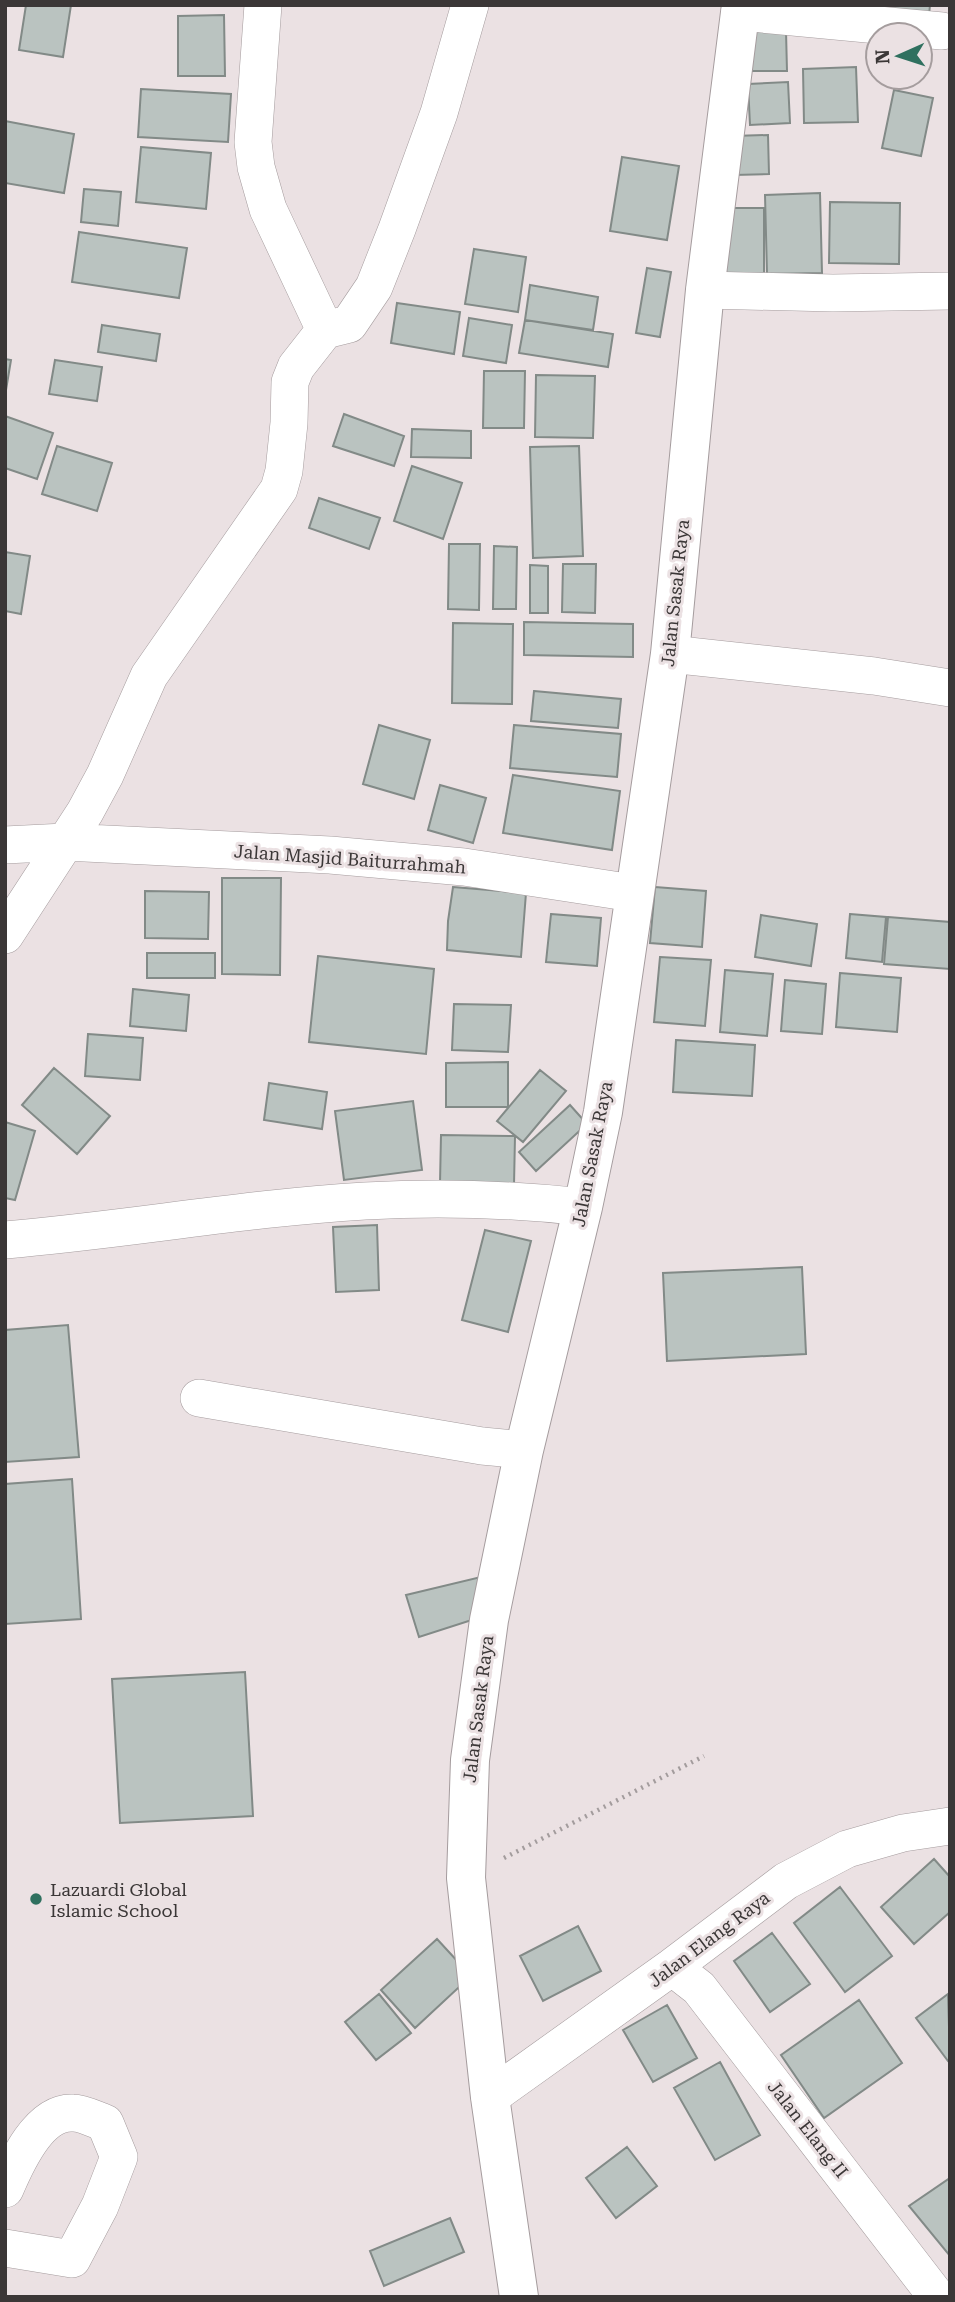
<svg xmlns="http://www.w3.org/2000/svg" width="955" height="2302" font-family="'Roboto Serif',serif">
	<rect width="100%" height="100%" fill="#ebe1e3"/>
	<path fill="#bac3c0" stroke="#828a87" stroke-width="2" d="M 26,5 L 71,5 L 63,57 L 19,50 Z
		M 872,5 L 930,5 L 928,25 L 870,17 Z
		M 224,15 L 225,76 L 178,76 L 178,16 Z
		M 786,31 L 787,71 L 750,71 L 750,32 Z
		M 856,67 L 858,122 L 804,123 L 803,69 Z
		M 788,82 L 790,123 L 750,125 L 748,84 Z
		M 141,89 L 231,94 L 228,142 L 138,137 Z
		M 894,90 L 933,98 L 921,156 L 882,148 Z
		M 5,121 L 74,134 L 64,193 L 5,183 Z
		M 768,135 L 769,174 L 734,175 L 733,136 Z
		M 141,147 L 211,153 L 206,209 L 136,202 Z
		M 622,157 L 679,166 L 667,240 L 610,231 Z
		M 84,189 L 121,192 L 118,226 L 81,222 Z
		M 820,193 L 822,273 L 767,274 L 765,195 Z
		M 830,202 L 900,203 L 899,264 L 829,263 Z
		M 718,208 L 764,208 L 764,274 L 717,274 Z
		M 79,232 L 187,248 L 179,298 L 72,282 Z
		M 474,249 L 526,257 L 518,312 L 465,304 Z
		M 647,268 L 671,272 L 660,337 L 636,333 Z
		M 530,285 L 598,297 L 593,330 L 525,320 Z
		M 397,303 L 460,312 L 454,354 L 391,343 Z
		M 469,318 L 512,325 L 506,363 L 463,356 Z
		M 525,320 L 613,334 L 608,367 L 519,353 Z
		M 102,325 L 160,334 L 156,361 L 98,352 Z
		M 5,359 L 11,360 L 5,396 Z
		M 55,360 L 102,367 L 97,401 L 49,394 Z
		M 484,371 L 525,371 L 524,428 L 483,428 Z
		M 536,375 L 595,376 L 593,438 L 535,437 Z
		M 344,414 L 404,436 L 394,466 L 333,446 Z
		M 5,416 L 53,433 L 37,479 L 5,468 Z
		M 412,429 L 471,431 L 471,458 L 411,457 Z
		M 57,446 L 112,463 L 97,511 L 42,494 Z
		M 579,446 L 583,556 L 533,558 L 530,447 Z
		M 412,466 L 462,483 L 443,539 L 394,521 Z
		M 319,498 L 380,518 L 369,549 L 309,528 Z
		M 449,544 L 480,544 L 479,610 L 448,609 Z
		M 494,546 L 517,547 L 516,609 L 493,609 Z
		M 5,552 L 30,556 L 21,614 L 5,611 Z
		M 563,564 L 596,564 L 595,613 L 562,612 Z
		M 530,565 L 548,566 L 548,613 L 530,613 Z
		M 524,622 L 633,624 L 633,657 L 524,655 Z
		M 453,623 L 513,624 L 512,704 L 452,703 Z
		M 534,691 L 621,699 L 618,728 L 531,721 Z
		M 379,725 L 430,740 L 414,799 L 363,784 Z
		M 514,725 L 621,734 L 617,777 L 510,768 Z
		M 513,775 L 620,791 L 612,850 L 503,833 Z
		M 440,785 L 486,798 L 473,843 L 428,830 Z
		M 222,878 L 281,878 L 280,975 L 222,974 Z
		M 453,887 L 526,893 L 521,957 L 447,950 L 448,921 Z
		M 655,887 L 706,891 L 702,947 L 650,943 Z
		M 145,891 L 209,892 L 208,939 L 145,938 Z
		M 551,914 L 601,918 L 597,966 L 546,962 Z
		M 850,914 L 886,917 L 882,962 L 846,958 Z
		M 761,915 L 817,924 L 811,966 L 755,957 Z
		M 888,917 L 950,922 L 950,969 L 884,964 Z
		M 147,953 L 215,953 L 215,978 L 147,978 Z
		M 318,956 L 434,969 L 426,1054 L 309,1042 Z
		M 660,957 L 711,960 L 705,1026 L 654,1022 Z
		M 725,970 L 773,974 L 767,1036 L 720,1032 Z
		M 840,973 L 901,978 L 897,1032 L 836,1027 Z
		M 785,980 L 826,984 L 822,1034 L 781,1031 Z
		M 133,989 L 189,995 L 186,1031 L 130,1026 Z
		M 454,1004 L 511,1005 L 508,1052 L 452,1050 Z
		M 88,1034 L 143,1038 L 140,1080 L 85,1076 Z
		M 676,1040 L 755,1045 L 752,1096 L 673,1092 Z
		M 508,1062 L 508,1107 L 446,1107 L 446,1063 Z
		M 54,1068 L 110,1116 L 77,1154 L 22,1105 Z
		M 540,1070 L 566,1091 L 523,1142 L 497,1121 Z
		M 269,1083 L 327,1092 L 322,1129 L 264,1120 Z
		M 413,1101 L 422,1170 L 344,1180 L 335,1111 Z
		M 570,1105 L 587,1124 L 536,1171 L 519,1152 Z
		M 5,1122 L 35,1131 L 15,1200 L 5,1198 Z
		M 441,1135 L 515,1136 L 514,1185 L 440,1183 Z
		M 377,1225 L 379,1290 L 336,1292 L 333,1227 Z
		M 485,1230 L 531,1241 L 508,1332 L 462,1320 Z
		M 802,1267 L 806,1354 L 667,1361 L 663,1273 Z
		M 68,1325 L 79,1457 L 5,1462 L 5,1330 Z
		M 72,1479 L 81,1619 L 5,1624 L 5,1484 Z
		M 485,1576 L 478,1618 L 419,1637 L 406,1595 Z
		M 245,1672 L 253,1816 L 120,1823 L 112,1679 Z
		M 934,1859 L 950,1877 L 950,1912 L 914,1944 L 881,1907 Z
		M 840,1887 L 892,1956 L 845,1992 L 794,1923 Z
		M 578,1926 L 601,1971 L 543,2001 L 520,1956 Z
		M 772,1933 L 810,1984 L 770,2012 L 734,1961 Z
		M 437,1939 L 471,1976 L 415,2028 L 381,1990 Z
		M 379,1994 L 411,2033 L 376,2060 L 345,2022 Z
		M 948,1994 L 950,2060 L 948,2061 L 916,2018 Z
		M 859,2000 L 902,2063 L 824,2118 L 781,2055 Z
		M 667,2005 L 697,2058 L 653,2082 L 623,2030 Z
		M 720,2062 L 760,2135 L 715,2160 L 674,2088 Z
		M 627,2147 L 657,2186 L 616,2218 L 586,2178 Z
		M 950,2178 L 950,2256 L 909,2206 Z
		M 450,2218 L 464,2252 L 384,2286 L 370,2251 Z"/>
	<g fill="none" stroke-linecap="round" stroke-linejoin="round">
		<g stroke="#a59c9e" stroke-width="38">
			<path id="street" d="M 263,5 L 253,142 L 256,167 L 268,209 L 325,330
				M 740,12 L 942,31
				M 705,290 L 833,293 L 950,291
				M 670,654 L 874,676 L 950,688
				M 5,845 L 65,842 L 330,855 L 464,867 L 633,893
				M 5,935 L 85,812 L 105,775 L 149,676 L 279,489 L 284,471 L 289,423 L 290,382 L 296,367 L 325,330 L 349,324 L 374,287 L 397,229 L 439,113 L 470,5
				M 5,1240 C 125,1230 245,1208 365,1201 C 437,1197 511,1199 583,1207
				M 199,1398 L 482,1446 L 524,1450
				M 672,1967 L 699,1988 L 937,2297
				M 490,2097 L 672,1967 L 786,1881 L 847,1849 L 903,1833 L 950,1826
				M 5,2189 C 16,2163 39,2111 73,2113 C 83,2113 96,2120 105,2123 L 119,2157 L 100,2206 L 72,2259 L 5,2248"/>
		</g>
		<g stroke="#a59c9e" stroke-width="40">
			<path id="secondary" d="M 519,2297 L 490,2097 L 466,1878 L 470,1760 L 489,1620 L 524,1450 L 583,1207 L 603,1112 L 670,654 L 705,290 L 741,5"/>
		</g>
		<path stroke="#a39c9d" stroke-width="4.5" stroke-dasharray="2 5" stroke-linecap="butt" d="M 504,1858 L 704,1756"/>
		<use href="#street" stroke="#fff" stroke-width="37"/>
		<use href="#secondary" stroke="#fff" stroke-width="38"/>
	</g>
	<circle fill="#2f705f" stroke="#ebe1e3" stroke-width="2.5" cx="36" cy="1899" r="7"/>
	<g text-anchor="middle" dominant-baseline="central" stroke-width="6" stroke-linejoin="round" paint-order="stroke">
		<g font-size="18" fill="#3b3737" stroke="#ebe1e3">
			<text transform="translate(675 593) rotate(-84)">Jalan Sasak Raya</text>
			<text transform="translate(350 859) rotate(4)">Jalan Masjid Baiturrahmah</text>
			<text transform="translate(592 1154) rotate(-79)">Jalan Sasak Raya</text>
			<text transform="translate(478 1709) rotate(-83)">Jalan Sasak Raya</text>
			<text transform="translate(709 1939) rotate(-37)">Jalan Elang Raya</text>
			<text transform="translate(808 2129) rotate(52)">Jalan Elang II</text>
		</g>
		<g font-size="18" fill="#3b3737" stroke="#ebe1e3" text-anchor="start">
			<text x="50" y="1889">Lazuardi Global<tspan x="50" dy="21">Islamic School</tspan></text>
		</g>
	</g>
	<rect width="955" height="2302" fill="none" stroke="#3b3737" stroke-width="14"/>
	<g transform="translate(899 56) rotate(267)"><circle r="33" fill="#ebe1e3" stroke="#a59d9e" stroke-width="2"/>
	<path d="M0-5L12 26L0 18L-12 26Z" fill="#2f705f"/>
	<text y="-10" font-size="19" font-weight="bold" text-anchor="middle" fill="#3b3737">N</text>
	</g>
</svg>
